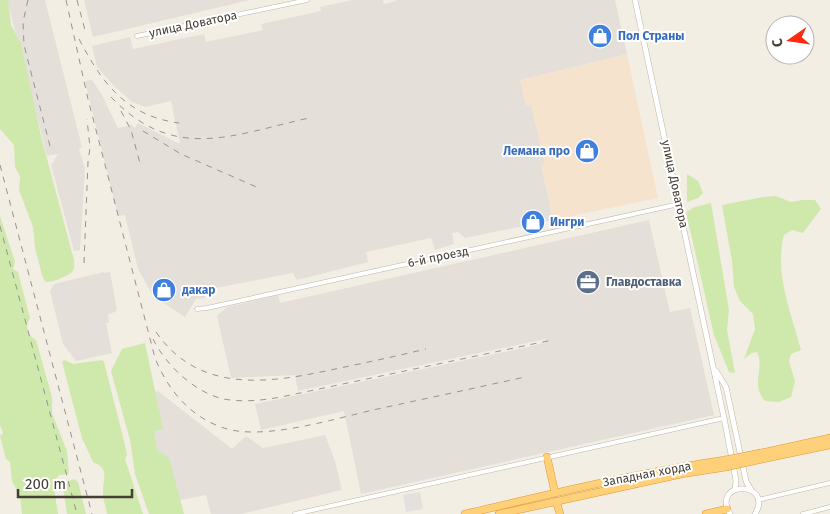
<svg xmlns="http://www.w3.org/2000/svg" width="830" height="514" font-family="'Fira Sans',sans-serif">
	<rect width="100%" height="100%" fill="#f3eee4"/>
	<path fill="#f6e3ce" d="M 627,54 L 658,198 L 553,220 L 541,166 L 545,164 L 531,105 L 526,107 L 520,80 Z"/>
	<path fill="#e4dfd9" d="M 7,0 L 45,0 L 82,147 L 79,149 L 85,169 L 80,250 L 74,251 L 51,165 L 58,154 L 47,156 Z
		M 84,0 L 250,0 L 93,37 Z
		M 352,0 L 383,0 L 384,4 L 396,1 L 396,0 L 615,0 L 627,54 L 520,80 L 526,106 L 531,105 L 545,164 L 541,166 L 553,220 L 465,238 L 458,232 L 452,233 L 454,244 L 435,250 L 431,238 L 366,252 L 368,262 L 297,280 L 293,273 L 205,290 L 205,298 L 196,299 L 185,317 L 153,296 L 138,269 L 125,215 L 118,216 L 85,81 L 92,80 L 101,93 L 118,128 L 131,125 L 135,128 L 138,123 L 180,144 L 171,101 L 146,107 L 132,102 L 115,87 L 97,67 L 92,46 L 130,37 L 133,49 L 204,34 L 206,42 L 263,30 L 261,24 L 321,11 L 320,7 Z
		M 649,220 L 670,312 L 690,308 L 714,415 L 361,494 L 344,411 L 261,430 L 255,404 L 528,347 L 546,342 L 546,339 L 298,391 L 295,375 L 231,378 L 217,316 L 227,307 L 278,295 L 280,303 Z
		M 104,272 L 104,273 L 110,272 L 117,310 L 115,312 L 108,314 L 109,323 L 106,323 L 112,353 L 76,361 L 63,344 L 50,291 L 54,284 Z
		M 158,391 L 232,449 L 246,436 L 263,448 L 325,435 L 335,461 L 342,490 L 241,514 L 211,514 L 206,495 L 160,504 L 145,395 Z"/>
	<path fill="#cfe8ab" d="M 0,0 L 8,0 L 11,25 L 21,44 L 41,136 L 74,260 C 74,264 75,269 72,272 C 68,276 51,283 46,282 L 43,278 L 35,248 L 33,227 L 19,190 L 20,176 L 15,167 L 14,145 L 0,129 Z
		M 687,174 L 698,181 L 703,193 L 698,198 L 687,202 Z
		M 776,196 L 791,202 L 802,200 L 815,200 L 821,209 L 803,233 L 792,230 L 784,235 C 774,273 791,313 801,350 L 791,354 L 789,361 L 795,381 L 791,397 L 779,402 L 765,401 C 750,384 765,369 757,352 L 752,353 L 744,359 L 755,329 L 753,314 L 740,301 L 734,287 L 732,261 L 722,205 L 763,197 Z
		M 711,203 L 729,310 L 727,330 L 735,373 L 729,372 L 714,335 L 686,212 L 695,207 Z
		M 0,216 L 15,262 L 13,269 L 18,272 L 30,318 L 27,325 L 28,334 L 36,340 L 52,397 L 52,413 L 67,451 L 69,474 L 59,475 L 53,482 L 58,514 L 22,514 L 20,497 L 12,481 L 10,462 L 6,459 L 0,436 L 3,433 L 0,425 Z
		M 145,343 L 163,429 L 154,431 L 157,450 L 169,458 L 184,514 L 149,514 L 135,474 L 130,440 L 111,371 L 122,349 Z
		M 64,360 L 73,364 L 102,360 L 104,362 L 124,441 L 127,455 L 125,459 L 143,514 L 107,514 C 106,507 103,500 103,494 C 102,479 111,469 93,462 L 82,438 L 62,362 Z
		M 74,479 L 78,482 L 86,514 L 67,514 L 63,488 L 69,481 Z"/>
	<path fill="#e3e0dd" d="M 420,492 L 423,509 L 406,512 L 403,495 Z"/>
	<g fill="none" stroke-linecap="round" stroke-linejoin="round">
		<g stroke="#beb5a7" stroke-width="5">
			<path id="minor" d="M 137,36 L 307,0
				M 197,309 L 207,308 L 679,204
				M 758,500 L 830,483
				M 295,514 L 724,418
				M 803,514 L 830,507"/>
		</g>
		<g stroke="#beb5a7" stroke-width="6">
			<path id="tertiary" d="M 635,0 L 724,418 L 736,480 L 735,489
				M 716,371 L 726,387 L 746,481 L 751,490
				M 730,514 C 710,480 775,481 755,514"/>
		</g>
		<g stroke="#e09930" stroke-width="8">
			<path id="trunk" d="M 761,453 L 830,438
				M 547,457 L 555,493
				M 762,459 L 830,445
				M 556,501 L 560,514
				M 465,514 C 551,494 637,473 725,460
				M 499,514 L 681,474 L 726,467
				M 706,514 L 727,509"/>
		</g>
		<use href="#minor" stroke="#fff" stroke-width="4"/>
		<use href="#tertiary" stroke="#fff" stroke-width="5"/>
		<use href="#trunk" stroke="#ffd07a" stroke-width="7"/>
		<path stroke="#949494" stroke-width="1" stroke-dasharray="6 6" stroke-linecap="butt" d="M 28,0 L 23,22 L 24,45 L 51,150
			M 66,0 L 88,99 L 155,358 C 168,390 190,417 224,428 C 262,441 334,419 373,410 C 424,399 475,388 525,377
			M 77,0 L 85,30
			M 79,39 C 102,83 126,116 179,123
			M 111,97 C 174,163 232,135 309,118
			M 121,111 L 131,130 L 141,167
			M 143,131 L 181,154 L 261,189
			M 0,165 L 92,514
			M 0,226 L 77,514
			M 84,263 L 88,162 L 90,148 L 87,119
			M 156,332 C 201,397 275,382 340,368 C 369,362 397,356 426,349
			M 153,339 C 166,366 199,397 230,400 C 248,402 264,400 281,397 L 552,340"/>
		<g stroke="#e09930" stroke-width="8" stroke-linecap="butt">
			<path id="trunk-bridge" d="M 725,460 L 761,453
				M 726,467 L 762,459"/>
		</g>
		<use href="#trunk-bridge" stroke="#ffd07a" stroke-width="7"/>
	</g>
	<defs>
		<g id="shop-disc" transform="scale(1.25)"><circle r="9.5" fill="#3f7fe0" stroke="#fff"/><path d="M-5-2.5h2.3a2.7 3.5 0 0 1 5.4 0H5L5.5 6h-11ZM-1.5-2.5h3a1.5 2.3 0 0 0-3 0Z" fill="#fff"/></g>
		<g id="office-disc" transform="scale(1.25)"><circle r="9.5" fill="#5c6f8a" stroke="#fff"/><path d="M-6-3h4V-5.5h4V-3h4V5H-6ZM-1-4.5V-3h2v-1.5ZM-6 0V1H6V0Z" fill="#fff"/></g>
	</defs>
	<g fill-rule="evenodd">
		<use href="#shop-disc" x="600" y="36"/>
		<use href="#shop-disc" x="587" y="151"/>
		<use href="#shop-disc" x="533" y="222"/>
		<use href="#office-disc" x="588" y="282"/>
		<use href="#shop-disc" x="164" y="290"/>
	</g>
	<g text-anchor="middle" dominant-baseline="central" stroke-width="4" stroke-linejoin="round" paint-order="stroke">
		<g font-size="12" fill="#453e34" stroke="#fff">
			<text transform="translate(193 24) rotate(-12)">улица Доватора</text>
			<text transform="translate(675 184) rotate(78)">улица Доватора</text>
			<text transform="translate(438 257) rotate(-12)">6-й проезд</text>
			<text transform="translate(647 474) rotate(-11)">Западная хорда</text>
		</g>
		<g font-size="12" font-weight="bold" fill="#366cbe" stroke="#fff" text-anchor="start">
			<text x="618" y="36">Пол Страны</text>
			<text x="570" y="151" text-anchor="end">Лемана про</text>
			<text x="550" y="222">Ингри</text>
			<text x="182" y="290">дакар</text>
		</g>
		<g font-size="12" font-weight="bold" fill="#4e5e75" stroke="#fff" text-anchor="start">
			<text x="606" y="282">Главдоставка</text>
		</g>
	</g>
	<g transform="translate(790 40) rotate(257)"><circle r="24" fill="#ffffff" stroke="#b5b2ae"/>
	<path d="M0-4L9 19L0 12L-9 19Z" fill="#ff2a0f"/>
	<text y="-8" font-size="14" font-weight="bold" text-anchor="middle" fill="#453e34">С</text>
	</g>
	<path d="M18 489v8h114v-8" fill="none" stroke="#453e34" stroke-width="2.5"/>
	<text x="25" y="489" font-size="15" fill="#453e34" stroke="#ffffff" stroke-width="4" paint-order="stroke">200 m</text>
</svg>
